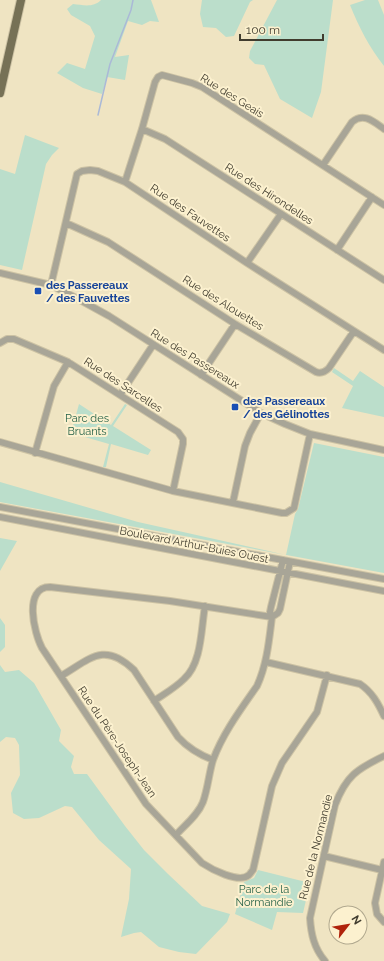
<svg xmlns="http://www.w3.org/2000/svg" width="384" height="961" font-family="Raleway,sans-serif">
	<rect width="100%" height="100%" fill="#efe4c2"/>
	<path fill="#bbdecb" d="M 101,0 L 151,0 L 159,22 L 150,21 L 142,25 L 128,21 L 115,57 L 129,55 L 125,80 L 107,77 L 102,94 L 83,88 L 57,73 L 67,63 L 85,69 L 95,36 L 90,26 L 71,15 L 67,9 L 73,4 C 83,5 93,8 101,0 Z
		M 202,0 L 253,0 L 250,2 L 234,36 L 226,37 L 216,28 L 203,27 L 200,14 Z
		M 277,0 L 333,0 L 321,92 L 312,118 L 280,99 L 264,65 L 255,64 L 249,58 L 250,51 Z
		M 365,0 L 378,0 L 384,15 L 384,66 C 369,47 359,27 350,5 Z
		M 25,135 L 59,148 L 52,155 L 46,164 L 22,270 L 0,265 L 0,169 L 15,174 Z
		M 334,368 L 353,381 L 360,371 L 384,387 L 384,417 L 342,408 L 353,386 L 332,372 Z
		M 79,404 L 111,425 L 125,404 L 127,405 L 113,426 L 151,450 L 148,455 L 111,444 L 106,467 L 103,467 L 109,444 L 71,433 Z
		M 314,443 L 384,457 L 384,573 L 0,502 L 0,482 L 138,522 L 286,555 L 295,514 L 298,509 Z
		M 0,538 L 17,541 L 0,571 Z
		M 0,618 L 5,625 L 5,647 L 0,652 Z
		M 0,665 L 5,672 L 19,670 L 34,683 L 61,730 L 59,741 L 74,756 L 71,767 L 74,774 L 87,774 L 125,826 L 144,850 L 168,874 L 202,906 L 230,914 L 227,922 L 196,954 L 179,952 L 159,947 L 141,932 L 134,933 L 121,937 L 129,899 L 131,869 L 99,840 L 72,807 L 65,806 L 39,818 L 24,819 L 13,813 L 11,793 L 20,775 L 19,745 L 15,738 L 6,737 L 0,742 Z
		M 258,870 L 310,883 L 303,913 L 277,912 L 272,930 L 235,914 L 244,882 L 254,878 Z"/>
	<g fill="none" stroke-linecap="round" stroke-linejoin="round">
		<path stroke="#aab9d7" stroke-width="1.5" d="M 98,115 L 110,64 L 131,10 L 133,0"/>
		<g stroke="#ccc2a4" stroke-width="8">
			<path id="minor" d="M 142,129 L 165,139 L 384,280
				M 323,165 L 352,122 C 364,112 374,122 384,129
				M 125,182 L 142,129 L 155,82 L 158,77 L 162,75 L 192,83 L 202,87 L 384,205
				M 66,223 L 108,242 L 235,324 L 316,372 C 321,374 325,372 329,368 L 354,331
				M 337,250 L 372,197
				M 247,263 L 281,214
				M 0,273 L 51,285 L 80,300 L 109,316 L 261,413 L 285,424 L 310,434 L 384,450
				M 51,285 L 77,174 L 82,171 L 90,170 L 98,171 L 125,182 L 247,263 L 384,350
				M 0,343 L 7,339 L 14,339 L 68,362 L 178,432 L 183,439 L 183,444 L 173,491
				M 201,375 L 235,324
				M 120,395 L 153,345
				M 0,442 L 173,491 L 282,513 L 286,513 L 294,508 L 310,434
				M 35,453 L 54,386 L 68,362
				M 233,502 L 245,446 L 250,433 L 261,413
				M 0,507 L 384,579
				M 0,517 L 384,591
				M 272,617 L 170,601 L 50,587 C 23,587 34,633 42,648 L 146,804 L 202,863 C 211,869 239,884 249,875 C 250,874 252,871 253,870 L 272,786 L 282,763 L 317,712 L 327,675
				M 272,617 L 278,613 L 280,609 L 290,562
				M 266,662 L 360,684 C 372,692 378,703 384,716
				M 61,676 C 90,659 104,641 134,670 L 178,737 C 188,748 200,755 213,760
				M 154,701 C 164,694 175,688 184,679 C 202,663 201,629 205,606
				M 176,835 C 185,825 198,815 203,802 C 208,788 209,773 213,760 C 223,733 241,709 257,686 C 267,664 269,641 272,617 L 270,612 L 271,607 L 283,560
				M 324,856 L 382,870
				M 384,862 L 375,903 L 377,914 L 384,922
				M 325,961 C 314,948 311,934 310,918 L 335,805 C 346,776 357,769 384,756"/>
		</g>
		<g stroke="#ccc2a4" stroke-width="10">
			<path id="major" d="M 0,93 L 21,0"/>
		</g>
		<use href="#minor" stroke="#a8a597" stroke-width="6"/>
		<use href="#major" stroke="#767156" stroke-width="8"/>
	</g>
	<g fill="#1a4fb4" stroke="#fcf1cf" stroke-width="1.5">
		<rect x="34" y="287" width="8" height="8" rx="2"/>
		<rect x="231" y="403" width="8" height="8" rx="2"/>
	</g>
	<g text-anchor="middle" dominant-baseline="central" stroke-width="4" stroke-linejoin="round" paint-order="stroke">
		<g font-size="11" fill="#403c2e" stroke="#fcf1cf">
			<text transform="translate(232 96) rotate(32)">Rue des Geais</text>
			<text transform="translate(269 194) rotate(33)">Rue des Hirondelles</text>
			<text transform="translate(190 213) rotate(34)">Rue des Fauvettes</text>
			<text transform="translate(223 303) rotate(32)">Rue des Alouettes</text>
			<text transform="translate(195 359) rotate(32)">Rue des Passereaux</text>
			<text transform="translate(123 385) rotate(33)">Rue des Sarcelles</text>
			<text transform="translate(194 545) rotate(11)">Boulevard Arthur-Buies Ouest</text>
			<text transform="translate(117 742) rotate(56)">Rue du Père-Joseph-Jean</text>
			<text transform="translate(316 847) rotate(-76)">Rue de la Normandie</text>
		</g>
		<g font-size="11" font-weight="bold" fill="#164399" stroke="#fcf1cf" text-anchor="start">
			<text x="46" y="285">des Passereaux<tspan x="46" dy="13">/ des Fauvettes</tspan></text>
			<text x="243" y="401">des Passereaux<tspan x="243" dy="13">/ des Gélinottes</tspan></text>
		</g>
		<g font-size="11" fill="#256147" stroke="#fcf1cf">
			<text x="87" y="418">Parc des<tspan x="87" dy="13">Bruants</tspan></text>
			<text x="264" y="889">Parc de la<tspan x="264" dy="13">Normandie</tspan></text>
		</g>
	</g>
	<g transform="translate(348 925) rotate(59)"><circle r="19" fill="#fcf1cf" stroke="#b1a98f"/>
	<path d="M0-3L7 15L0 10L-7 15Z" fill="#b0230b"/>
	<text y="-6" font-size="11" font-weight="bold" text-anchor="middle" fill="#403c2e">N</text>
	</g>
	<path d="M240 34v6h83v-6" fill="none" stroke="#403c2e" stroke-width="2"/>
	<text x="246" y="34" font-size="12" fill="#403c2e" stroke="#fcf1cf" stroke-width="3" paint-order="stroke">100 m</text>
</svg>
